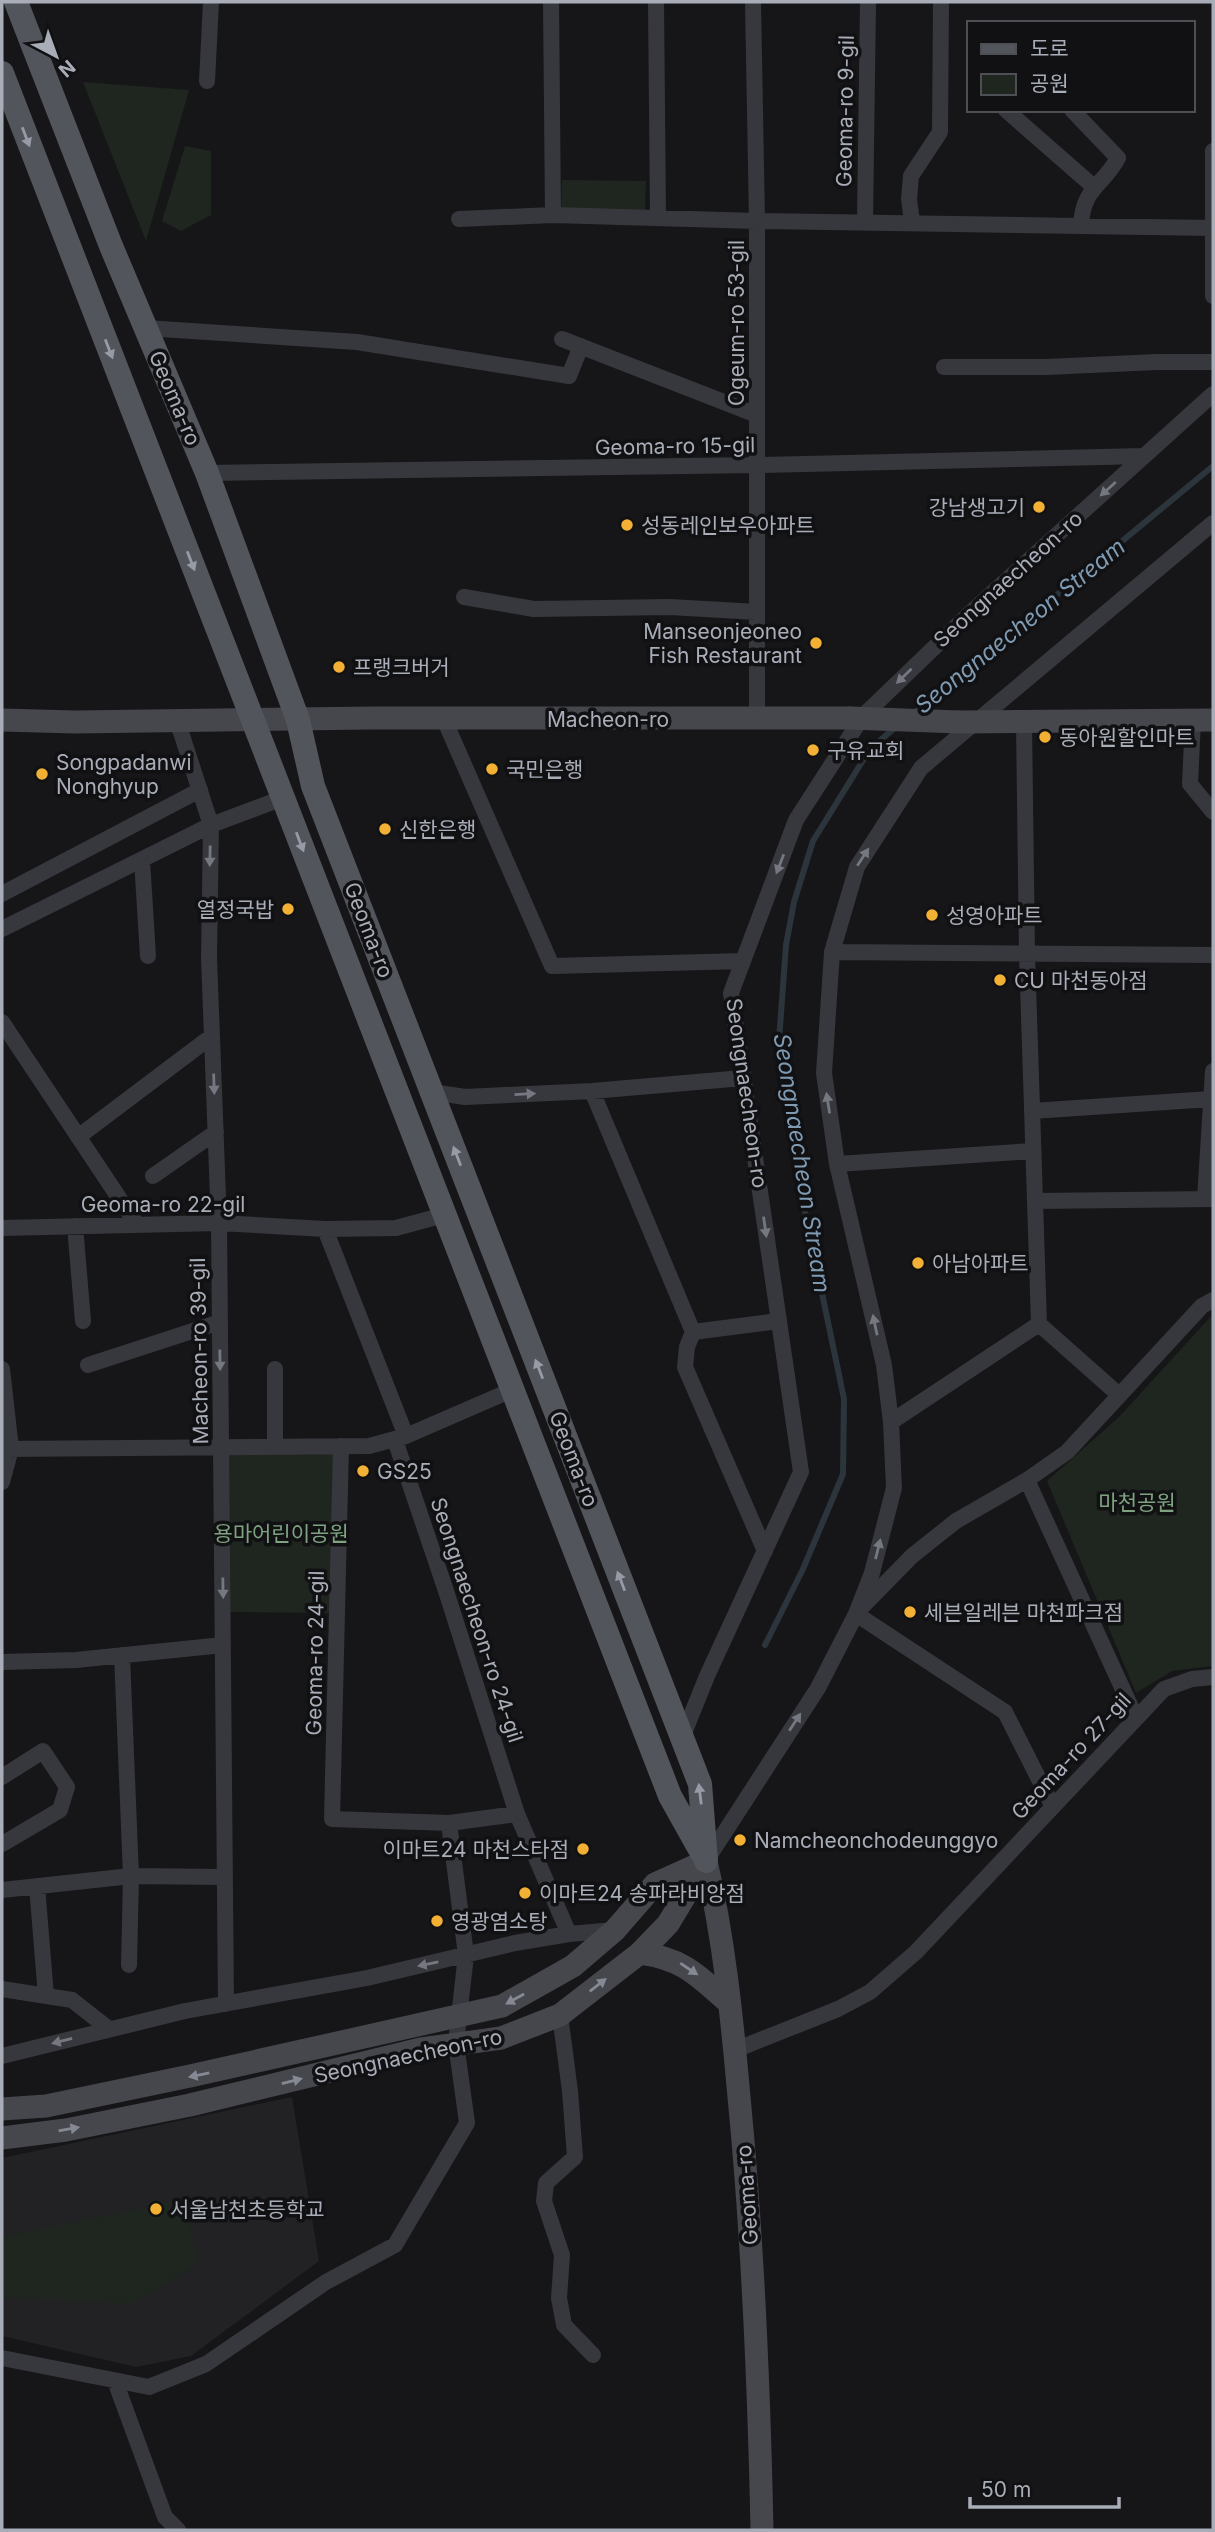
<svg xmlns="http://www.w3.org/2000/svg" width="1215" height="2532" font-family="Inter,'Noto Sans KR',sans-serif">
	<rect width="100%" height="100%" fill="#161618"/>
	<path fill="#222225" d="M 292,2097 L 319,2261 L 191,2356 L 136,2367 L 2,2336 L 2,2158 Z"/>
	<path fill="#1e261f" d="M 83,82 L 189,90 L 146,241 Z
		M 185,146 L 211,151 L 211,215 L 181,231 L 162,221 Z
		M 562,180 L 646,181 L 645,212 L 561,211 Z
		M 1213,1314 L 1213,1666 L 1172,1671 L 1136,1693 L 1047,1481 L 1120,1416 Z
		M 229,1452 L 335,1454 L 332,1613 L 227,1612 Z
		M 171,2202 L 187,2211 L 198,2263 L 134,2304 L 2,2297 L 2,2237 Z"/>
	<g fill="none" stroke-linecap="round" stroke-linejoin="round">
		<path stroke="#2c353c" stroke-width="6" d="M 914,713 L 1213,466
			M 765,1645 L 803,1569 L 843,1474 L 844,1399 L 805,1211 L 779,1041 L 786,945 L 794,902 L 813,841 L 870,749 L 897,726"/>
		<path stroke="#37383d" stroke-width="16" d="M 551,2 L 553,215
			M 656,2 L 658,217
			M 753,2 L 757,221 L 757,719
			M 207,81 L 211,2
			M 1006,110 L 1094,187
			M 1072,110 L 1118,158 C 1103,186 1083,187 1081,225
			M 1213,151 L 1213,296
			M 459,219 L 553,215 L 757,221 L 1212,228
			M 865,221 L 868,2
			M 912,222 L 909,199 L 911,176 L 940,132 L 941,2
			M 146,328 L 357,342 L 569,376 L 581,346
			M 562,339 L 757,415
			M 944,367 L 1046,367 L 1157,362 L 1213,362
			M 207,473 L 757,465 L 1144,456
			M 464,597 L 534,609 L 670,607 L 757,612
			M 444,719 L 552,966 L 743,961
			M 177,720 L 211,825 L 209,958 L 219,1223 L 226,2004
			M 1193,720 L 1190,784 L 1213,812
			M 1024,723 L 1027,954 L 1039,1324 L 1118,1394
			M 142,860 L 148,956
			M 2,894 L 200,790
			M 2,929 L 211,825 L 283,798
			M 832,952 L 1213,955
			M 2,1022 L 137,1225
			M 592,1091 L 693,1332 L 687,1347 L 685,1367 L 765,1551
			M 432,1092 L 465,1097 L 592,1091 L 743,1078
			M 1032,1111 L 1211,1099
			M 78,1137 L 212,1036
			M 837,1164 L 1033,1151
			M 153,1176 L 216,1132
			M 1205,1199 L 1213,1071
			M 1035,1201 L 1213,1199
			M 75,1226 L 83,1321
			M 2,1228 L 219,1223 L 325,1229 L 396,1228 L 444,1215
			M 325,1229 L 406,1436
			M 693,1332 L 779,1321
			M 88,1365 L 220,1322
			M 2,1369 L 11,1449 L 2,1482
			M 275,1369 L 275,1446
			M 891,1422 L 1039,1324
			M 395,1440 L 446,1591 L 517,1814 L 569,1934
			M 341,1446 L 332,1819 L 449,1823 L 517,1814
			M 2,1449 L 369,1446 L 406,1436 L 512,1390
			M 1027,1480 L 1136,1718
			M 862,1607 L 912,1556 L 956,1521 L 1027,1480 L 1067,1452 L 1202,1306 L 1213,1300
			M 856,1614 L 1005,1712 L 1053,1807
			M 122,1655 L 131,1876 L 129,1965
			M 2,1662 L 76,1660 L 223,1645
			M 682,1738 L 707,1676 L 801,1472 L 731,993 L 796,820 L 863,716 L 968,615 L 1213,394
			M 2,1777 L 43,1751 L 67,1787 L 60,1810 L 2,1844
			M 706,1861 L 818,1688 L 856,1614 L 872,1573 L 894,1488 L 891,1422 L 884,1365 L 837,1164 L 824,1073 L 832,952 L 857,867 L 921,768 L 1213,523
			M 37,1886 L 46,1996
			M 2,1890 L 131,1876 L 225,1877
			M 2,1989 L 72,2000 L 109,2029
			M 560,2015 L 570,2091 L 575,2157 L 546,2183 L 544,2201 L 562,2255 L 559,2298 L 564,2325 L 593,2355
			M 735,2050 L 838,2009 L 870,1992 L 916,1952 L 1164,1689 L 1192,1679 L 1213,1677
			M 2,2056 L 185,2011 L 367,1978 L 515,1943 L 569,1934 L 615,1930
			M 2,2358 L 149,2387 L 206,2364 L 326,2282 L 395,2245 L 467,2123 L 456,2043 L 466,1955 L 449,1823
			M 115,2381 L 165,2517 L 178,2530"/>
		<path stroke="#45474d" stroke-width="23" d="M 2,720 L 75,722 L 372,718 L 850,718
			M 959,722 L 1213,720
			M 706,1861 C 724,1939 732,2018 739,2097 C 753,2241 759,2385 762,2530
			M 640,1953 C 684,1959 697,1975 729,2003
			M 2,2109 L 46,2106 L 190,2076 L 502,2006 L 573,1966 L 615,1930 L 655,1884 L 706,1861
			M 2,2138 L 66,2130 L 190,2105 L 421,2049 L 501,2038 L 560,2015 L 640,1953 L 668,1924 L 706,1861"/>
		<path stroke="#53555c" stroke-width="24" d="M 16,2 L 111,246 L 207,473 L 298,720 L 313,786 L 700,1784 L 706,1861
			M 2,73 L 670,1796 L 703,1855"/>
		<path stroke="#45474d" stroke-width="23" d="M 850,718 L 959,722"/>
	</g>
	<defs><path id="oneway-solid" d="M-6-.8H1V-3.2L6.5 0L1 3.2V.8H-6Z" transform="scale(1.75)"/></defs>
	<g fill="#979ba6">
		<use href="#oneway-solid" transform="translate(26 137) rotate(69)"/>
		<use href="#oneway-solid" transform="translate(109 349) rotate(69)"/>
		<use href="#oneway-solid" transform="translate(191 561) rotate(69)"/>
		<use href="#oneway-solid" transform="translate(300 842) rotate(69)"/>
		<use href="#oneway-solid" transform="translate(457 1156) rotate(-111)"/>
		<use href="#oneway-solid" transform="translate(539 1369) rotate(-111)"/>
		<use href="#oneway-solid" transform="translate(621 1581) rotate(-111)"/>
		<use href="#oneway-solid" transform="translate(700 1794) rotate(-97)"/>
	</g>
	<g fill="#757881">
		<use href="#oneway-solid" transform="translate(1108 489) rotate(138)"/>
		<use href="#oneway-solid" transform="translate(904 676) rotate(136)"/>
		<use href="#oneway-solid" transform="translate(210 856) rotate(91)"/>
		<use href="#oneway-solid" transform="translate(863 857) rotate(-57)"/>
		<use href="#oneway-solid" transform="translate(780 864) rotate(111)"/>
		<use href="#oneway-solid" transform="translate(214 1084) rotate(88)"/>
		<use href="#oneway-solid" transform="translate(525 1094) rotate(-3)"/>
		<use href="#oneway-solid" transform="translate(828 1103) rotate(-99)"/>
		<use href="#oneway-solid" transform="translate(765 1227) rotate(82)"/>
		<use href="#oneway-solid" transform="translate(875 1325) rotate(-102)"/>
		<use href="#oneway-solid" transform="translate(220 1360) rotate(89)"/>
		<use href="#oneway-solid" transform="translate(878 1549) rotate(-76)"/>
		<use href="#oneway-solid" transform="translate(223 1588) rotate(89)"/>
		<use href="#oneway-solid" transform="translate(795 1722) rotate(-57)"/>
		<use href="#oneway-solid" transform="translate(428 1964) rotate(168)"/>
		<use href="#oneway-solid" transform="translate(62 2041) rotate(166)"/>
	</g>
	<g fill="#858993">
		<use href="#oneway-solid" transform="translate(689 1969) rotate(34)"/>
		<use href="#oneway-solid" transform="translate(598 1985) rotate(-38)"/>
		<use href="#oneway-solid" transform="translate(515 1999) rotate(151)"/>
		<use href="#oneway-solid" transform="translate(199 2075) rotate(168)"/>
		<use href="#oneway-solid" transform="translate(292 2081) rotate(-14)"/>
		<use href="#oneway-solid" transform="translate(69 2129) rotate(-10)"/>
	</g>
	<g fill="#f2b134" stroke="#111113" stroke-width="2.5">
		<circle cx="1039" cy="507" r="7"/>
		<circle cx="627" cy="525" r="7"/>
		<circle cx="816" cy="643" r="7"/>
		<circle cx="339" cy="667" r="7"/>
		<circle cx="1045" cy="737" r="7"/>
		<circle cx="813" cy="750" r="7"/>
		<circle cx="492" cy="769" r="7"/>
		<circle cx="42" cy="774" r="7"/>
		<circle cx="385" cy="829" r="7"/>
		<circle cx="288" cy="909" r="7"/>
		<circle cx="932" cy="915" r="7"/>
		<circle cx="1000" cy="980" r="7"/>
		<circle cx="918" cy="1263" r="7"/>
		<circle cx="363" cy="1471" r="7"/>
		<circle cx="910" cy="1612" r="7"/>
		<circle cx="740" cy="1840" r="7"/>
		<circle cx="583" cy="1849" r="7"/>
		<circle cx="525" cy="1893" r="7"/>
		<circle cx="437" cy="1921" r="7"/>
		<circle cx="156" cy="2209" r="7"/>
	</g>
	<g text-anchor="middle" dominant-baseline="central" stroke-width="7" stroke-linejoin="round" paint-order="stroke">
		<g font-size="21" fill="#a8adb8" stroke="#111113">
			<text transform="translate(845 111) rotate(-89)">Geoma-ro 9-gil</text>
			<text transform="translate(736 323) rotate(-90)">Ogeum-ro 53-gil</text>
			<text transform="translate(175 398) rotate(67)">Geoma-ro</text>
			<text transform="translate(675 446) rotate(-1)">Geoma-ro 15-gil</text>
			<text transform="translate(1008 579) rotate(-42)">Seongnaecheon-ro</text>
			<text x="608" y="719">Macheon-ro</text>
			<text transform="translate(369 930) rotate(69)">Geoma-ro</text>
			<text transform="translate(747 1093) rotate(82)">Seongnaecheon-ro</text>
			<text x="163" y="1204">Geoma-ro 22-gil</text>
			<text transform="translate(199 1351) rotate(-91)">Macheon-ro 39-gil</text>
			<text transform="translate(574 1459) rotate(69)">Geoma-ro</text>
			<text transform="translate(477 1620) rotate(72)">Seongnaecheon-ro 24-gil</text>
			<text transform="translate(315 1653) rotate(-89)">Geoma-ro 24-gil</text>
			<text transform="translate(1071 1756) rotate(-47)">Geoma-ro 27-gil</text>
			<text transform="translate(408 2056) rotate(-12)">Seongnaecheon-ro</text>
			<text transform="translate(747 2195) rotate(-94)">Geoma-ro</text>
		</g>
		<g font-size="21" fill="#a8adb8" stroke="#111113" text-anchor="start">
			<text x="1025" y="507" text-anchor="end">강남생고기</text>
			<text x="641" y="525">성동레인보우아파트</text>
			<text x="802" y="631" text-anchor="end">Manseonjeoneo<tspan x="802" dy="24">Fish Restaurant</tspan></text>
			<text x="353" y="667">프랭크버거</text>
			<text x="1059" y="737">동아원할인마트</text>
			<text x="827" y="750">구유교회</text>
			<text x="56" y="762">Songpadanwi<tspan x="56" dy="24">Nonghyup</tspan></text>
			<text x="506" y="769">국민은행</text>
			<text x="399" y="829">신한은행</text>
			<text x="274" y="909" text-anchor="end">열정국밥</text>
			<text x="946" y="915">성영아파트</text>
			<text x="1014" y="980">CU 마천동아점</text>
			<text x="932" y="1263">아남아파트</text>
			<text x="377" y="1471">GS25</text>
			<text x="924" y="1612">세븐일레븐 마천파크점</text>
			<text x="754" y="1840">Namcheonchodeunggyo</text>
			<text x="569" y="1849" text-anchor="end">이마트24 마천스타점</text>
			<text x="539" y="1893">이마트24 송파라비앙점</text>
			<text x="451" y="1921">영광염소탕</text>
			<text x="170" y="2209">서울남천초등학교</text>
		</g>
		<g font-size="21" fill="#7fa381" stroke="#111113">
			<text x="1137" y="1502">마천공원</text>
			<text x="281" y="1533">용마어린이공원</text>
		</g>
		<g font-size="23" font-style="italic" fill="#7f9bb3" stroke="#111113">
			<text transform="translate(1020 626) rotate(-39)">Seongnaecheon Stream</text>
			<text transform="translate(802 1163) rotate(81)">Seongnaecheon Stream</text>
		</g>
	</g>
	<rect width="1215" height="2532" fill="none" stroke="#a8adb8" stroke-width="7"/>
	<rect x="967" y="21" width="228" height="91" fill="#111113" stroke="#4d4f55" stroke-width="2"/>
	<rect x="981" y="44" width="35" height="10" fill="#53555c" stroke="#4d4f55" stroke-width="2"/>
	<text x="1030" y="56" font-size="21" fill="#a8adb8">도로</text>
	<rect x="981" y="74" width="35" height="21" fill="#1e261f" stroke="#4d4f55" stroke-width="2"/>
	<text x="1030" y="91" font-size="21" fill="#a8adb8">공원</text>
	<g transform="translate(56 56) rotate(139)" stroke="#111113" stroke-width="5" paint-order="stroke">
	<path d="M0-5L12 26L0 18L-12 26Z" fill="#a8adb8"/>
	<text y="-10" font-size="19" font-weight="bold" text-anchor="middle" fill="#a8adb8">N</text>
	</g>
	<path d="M970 2497v10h149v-10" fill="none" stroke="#a8adb8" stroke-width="3.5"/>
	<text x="981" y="2497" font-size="21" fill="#a8adb8" stroke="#111113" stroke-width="5" paint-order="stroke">50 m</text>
</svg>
